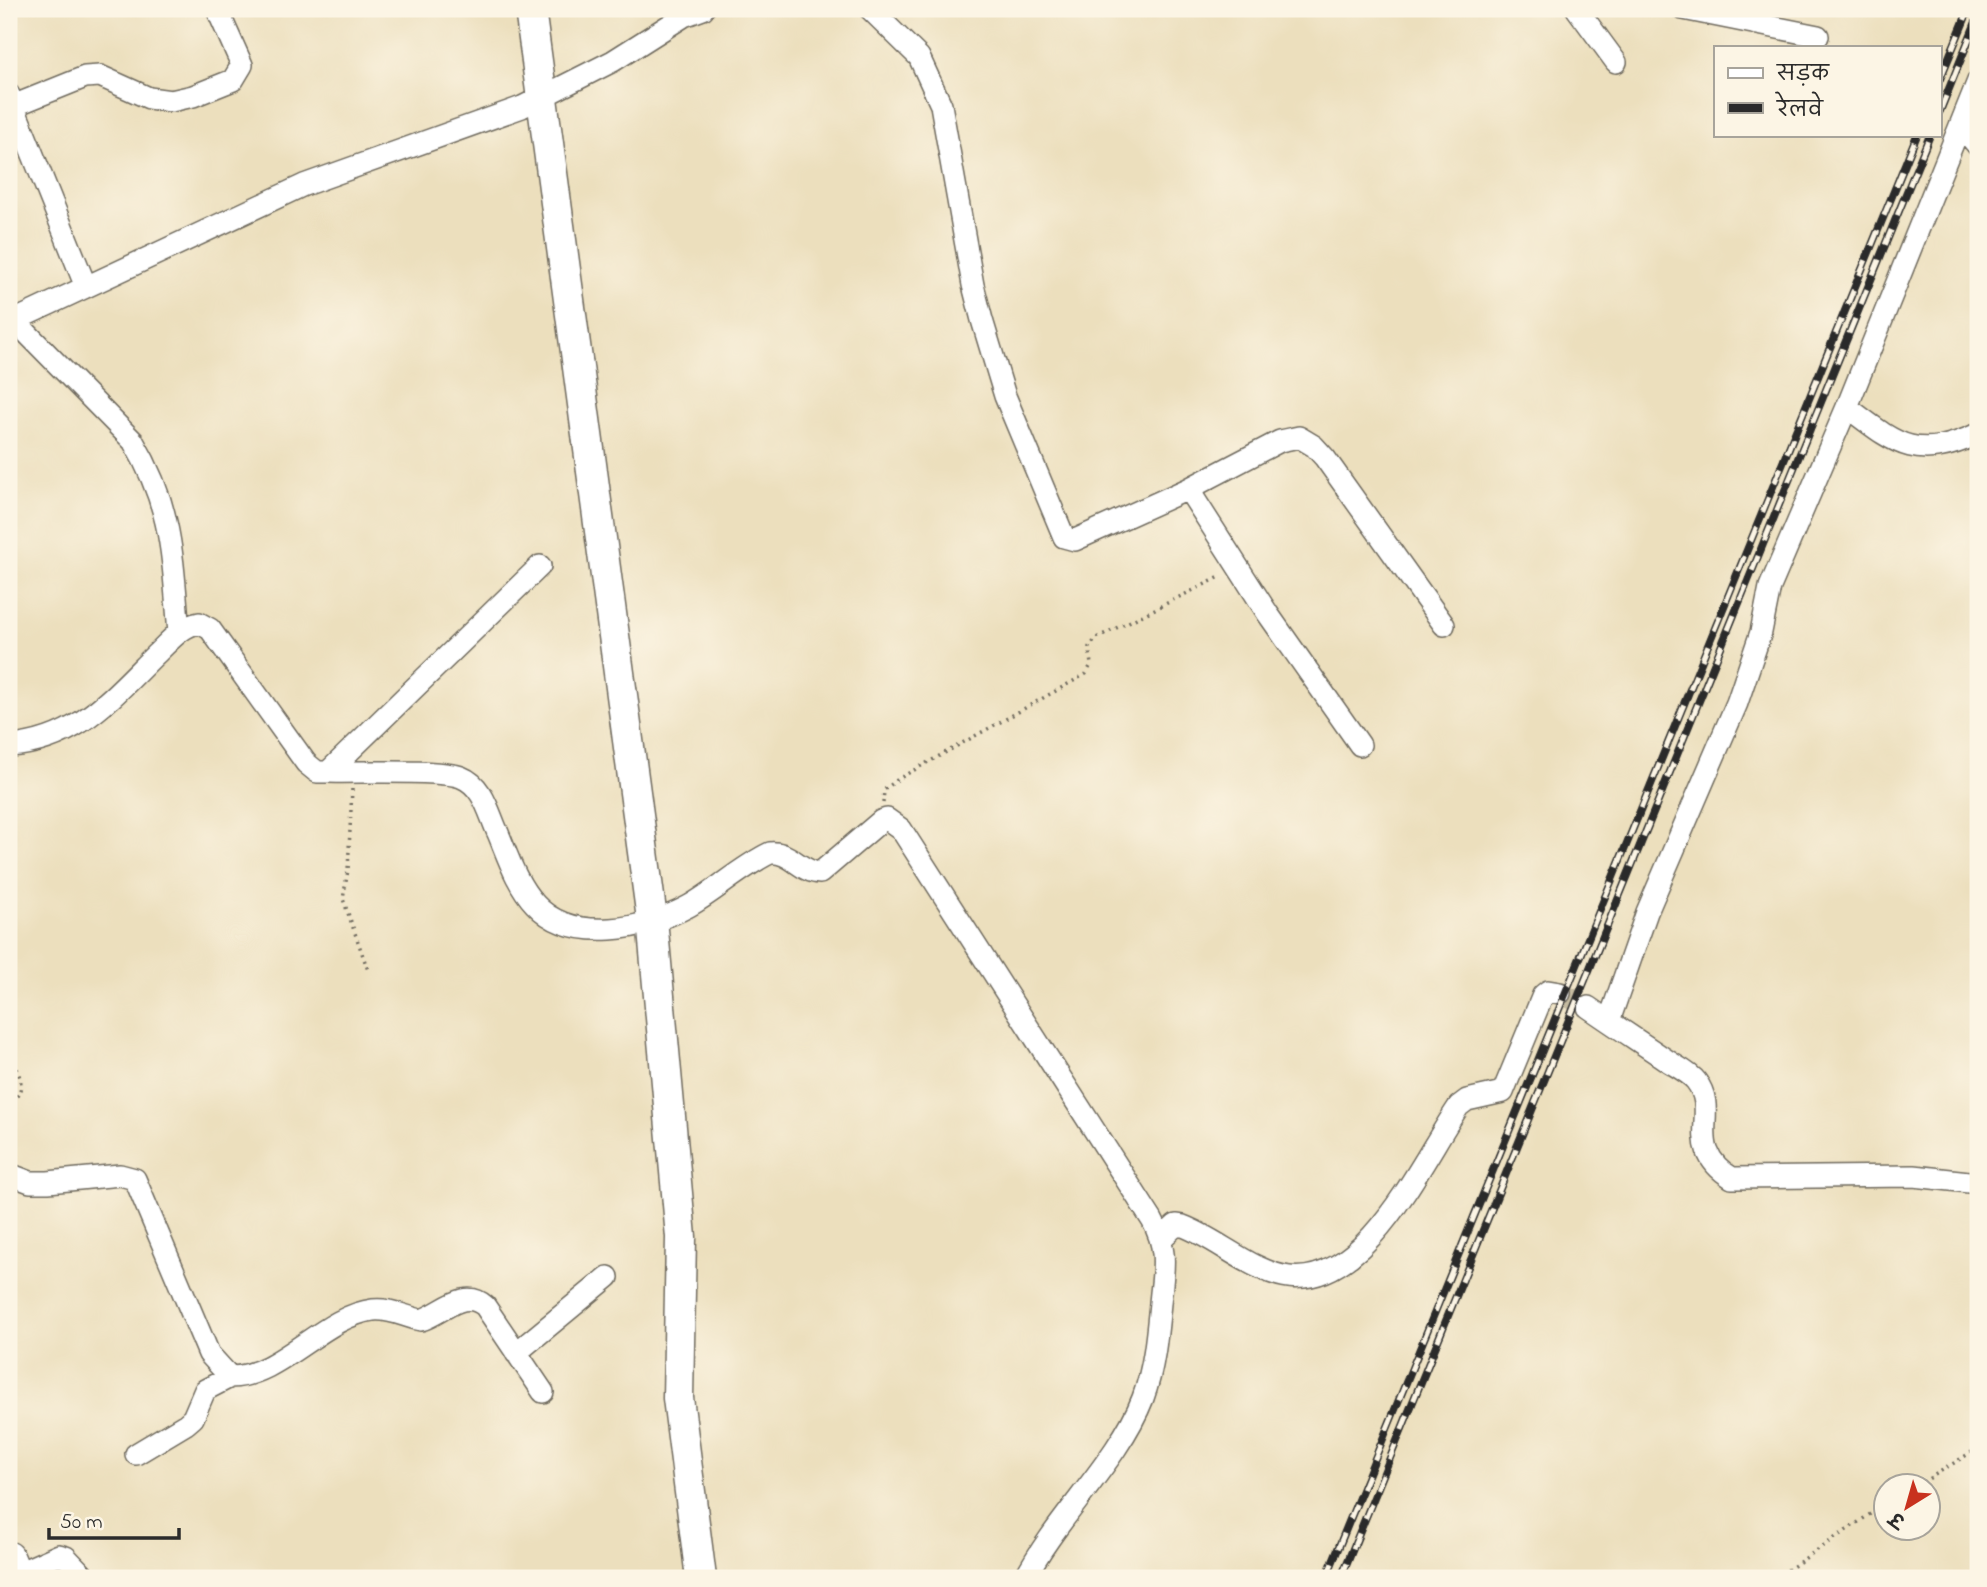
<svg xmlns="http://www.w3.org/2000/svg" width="1987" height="1587" font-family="'Indie Flower','Playpen Sans Deva',sans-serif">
	<rect width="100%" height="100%" fill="#fcf5e5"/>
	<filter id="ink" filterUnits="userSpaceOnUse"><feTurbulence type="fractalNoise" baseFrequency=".0143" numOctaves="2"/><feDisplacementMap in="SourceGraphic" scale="14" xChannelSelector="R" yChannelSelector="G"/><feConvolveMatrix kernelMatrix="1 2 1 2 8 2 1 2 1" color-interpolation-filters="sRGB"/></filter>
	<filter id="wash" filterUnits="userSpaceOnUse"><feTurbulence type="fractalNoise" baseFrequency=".00686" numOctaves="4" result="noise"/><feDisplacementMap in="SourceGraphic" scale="28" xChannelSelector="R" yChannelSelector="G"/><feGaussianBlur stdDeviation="1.57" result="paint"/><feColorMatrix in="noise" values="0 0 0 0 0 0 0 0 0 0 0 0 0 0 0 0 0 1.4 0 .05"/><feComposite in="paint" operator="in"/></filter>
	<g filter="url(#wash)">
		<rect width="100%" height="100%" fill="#ecdfbd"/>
	</g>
	<g filter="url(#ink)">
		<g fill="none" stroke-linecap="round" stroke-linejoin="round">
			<path stroke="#c5bba0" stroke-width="21" stroke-dasharray="21 10" stroke-linecap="butt" d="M 1560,993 L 1588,1007"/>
			<g stroke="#6f6a5e" stroke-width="24">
				<path id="street" d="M 870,9 L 919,57 L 941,105 L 973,285 L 982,320 L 1005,396 L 1064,537 L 1075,540 L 1188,489 L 1280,441 L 1299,437 L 1314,446 L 1325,458 L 1444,625
					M 1577,9 L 1616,62
					M 1683,9 L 1818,36
					M 9,95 L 86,287
					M 13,106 L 85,77 L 100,76 L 149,98 L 171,101 L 193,96 L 233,80 L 242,65 L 217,9
					M 1961,126 L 1978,146
					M 14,320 L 133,441 C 173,509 172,556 179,632
					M 9,323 L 304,185 L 522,107 L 613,61 L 684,16 L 703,9
					M 1847,407 C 1897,445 1915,462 1978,434
					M 1188,489 L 1268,614 L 1360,745
					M 9,746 C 77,741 110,699 156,654 C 169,642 181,626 199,623 L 210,629 L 306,763 L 317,772 L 328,772 L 540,566
					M 328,772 C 355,773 441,769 461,777 C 484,786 489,814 498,833 C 508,857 517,885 535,904 C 572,945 647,929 689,906 C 717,890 741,867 770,853 C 791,851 800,872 820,873 L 881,821 L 887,819 L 901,829 L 1152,1220 C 1169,1251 1163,1270 1160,1303 C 1157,1335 1154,1368 1143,1398 C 1119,1460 1056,1518 1025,1578
					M 1588,1007 C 1614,1025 1640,1042 1665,1059 C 1675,1066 1689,1072 1696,1081 C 1721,1113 1682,1147 1732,1178 L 1914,1176 L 1978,1183
					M 1609,1021 L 1647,912 L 1737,703 L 1761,632 L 1770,587 L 1847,407 L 1978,81
					M 9,1174 L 30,1182 L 48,1182 L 120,1175 L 135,1179 L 209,1354 L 230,1377 C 280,1377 323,1316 373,1310 C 390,1308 405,1317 421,1320 C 442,1314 464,1287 485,1306 L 543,1392
					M 1162,1238 L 1176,1225 L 1183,1226 C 1216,1238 1254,1273 1289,1277 C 1367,1286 1422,1159 1459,1106 L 1467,1100 L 1503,1092 L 1543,995 L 1548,991 L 1560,993
					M 516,1353 L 608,1277
					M 136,1454 L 186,1424 L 193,1418 L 205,1390 L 230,1377
					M 16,1574 L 59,1555 L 66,1557 L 86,1578"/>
			</g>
			<g stroke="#6f6a5e" stroke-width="33">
				<path id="secondary" d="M 530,9 L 652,919 L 681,1237 L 678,1398 L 701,1578
					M 9,1557 L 18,1578"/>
			</g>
			<path stroke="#6f6a5e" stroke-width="3.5" stroke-dasharray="2 5" stroke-linecap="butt" d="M 352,789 L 348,870 L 343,899 L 369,973
				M 883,803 L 884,790 L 898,779 L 1086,674 L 1091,665 L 1089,647 L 1098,637 L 1222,576
				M 9,1056 C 20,1074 29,1089 9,1104
				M 1917,1486 L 1978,1448
				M 1776,1578 L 1885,1504"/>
			<use href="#street" stroke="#fff" stroke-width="21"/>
			<use href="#secondary" stroke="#fff" stroke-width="30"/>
			<g stroke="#2b2b2b" stroke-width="8">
				<path id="rail" d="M 1940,79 L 1969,9
					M 1940,111 L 1978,17
					M 1326,1578 L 1917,135
					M 1341,1578 L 1930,135"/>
			</g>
			<use href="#rail" stroke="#fcf5e5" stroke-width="5" stroke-dasharray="16" stroke-linecap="butt"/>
		</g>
	</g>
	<rect width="1987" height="1587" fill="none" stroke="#fcf5e5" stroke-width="35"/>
	<rect x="1714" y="46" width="228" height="91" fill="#fcf5e5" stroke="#a8a49b" stroke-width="2"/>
	<rect x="1728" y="68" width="35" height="10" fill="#ffffff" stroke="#a8a49b" stroke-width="2"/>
	<text x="1777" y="80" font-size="21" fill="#2b2b2b">सड़क</text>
	<rect x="1728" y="103" width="35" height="10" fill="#2b2b2b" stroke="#a8a49b" stroke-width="2"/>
	<text x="1777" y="116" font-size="21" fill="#2b2b2b">रेलवे</text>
	<g transform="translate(1907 1507) rotate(217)"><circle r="33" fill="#fcf5e5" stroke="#a8a49b" stroke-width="2"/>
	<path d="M0-5L12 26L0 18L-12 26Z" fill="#c8321e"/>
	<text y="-10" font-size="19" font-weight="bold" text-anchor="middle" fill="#2b2b2b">उ</text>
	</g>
	<path d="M49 1528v10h130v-10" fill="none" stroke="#2b2b2b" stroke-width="3.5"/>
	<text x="60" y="1528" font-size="21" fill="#2b2b2b" stroke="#fcf5e5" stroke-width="5" paint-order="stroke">50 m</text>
</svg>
